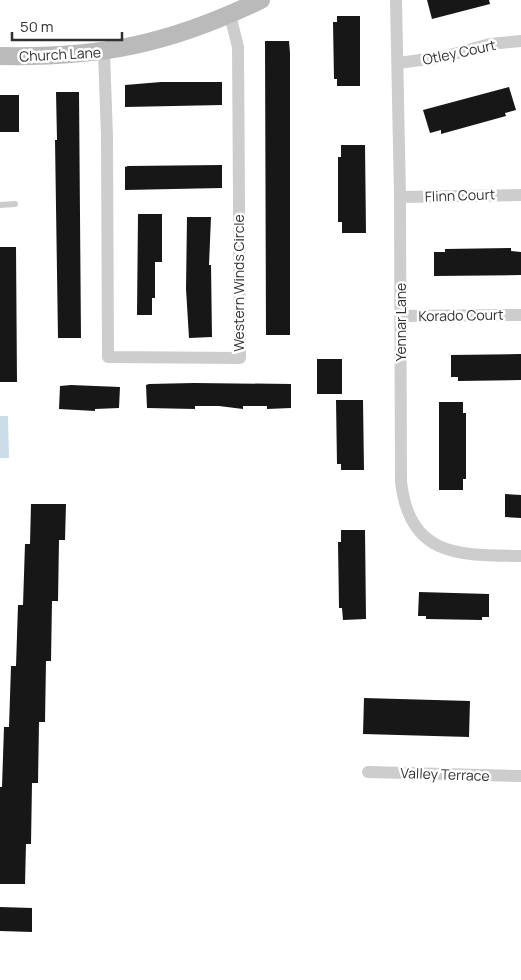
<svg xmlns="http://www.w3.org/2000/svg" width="521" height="980" font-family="Manrope,sans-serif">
	<rect width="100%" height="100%" fill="#fff"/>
	<path fill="#ccddea" d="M 0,416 L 8,416 L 9,458 L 0,458 Z"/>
	<path fill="#171717" d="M 427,0 L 489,0 L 490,4 L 432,19 Z
		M 337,16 L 360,16 L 360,86 L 337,86 L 337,79 L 334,79 L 333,22 L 337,22 Z
		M 265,41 L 289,41 L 290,53 L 290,335 L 266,335 Z
		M 161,82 L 222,82 L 222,105 L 125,107 L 125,85 Z
		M 509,87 L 516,110 L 505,113 L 506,116 L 441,134 L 441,130 L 430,133 L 423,110 Z
		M 56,92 L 79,92 L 81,338 L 58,338 L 55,140 L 57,140 Z
		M 0,95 L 19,95 L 19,132 L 0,132 Z
		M 341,145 L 365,145 L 366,233 L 342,233 L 342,222 L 338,222 L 338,157 L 341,157 Z
		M 222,165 L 222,188 L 125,190 L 125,167 L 128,166 Z
		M 138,214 L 162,214 L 162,262 L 155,262 L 155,298 L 152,298 L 152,315 L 137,315 Z
		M 187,217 L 211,217 L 209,265 L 211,265 L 212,337 L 189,338 L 186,289 Z
		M 0,247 L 16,247 L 17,382 L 0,382 Z
		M 511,248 L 511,251 L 521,252 L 521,275 L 434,276 L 434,252 L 445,252 L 445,249 Z
		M 521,354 L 521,380 L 458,381 L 458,377 L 451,377 L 451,355 Z
		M 317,359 L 342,359 L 342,394 L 317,394 Z
		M 194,383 L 291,384 L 291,408 L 267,409 L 267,406 L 243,406 L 243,409 L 219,406 L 195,406 L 195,409 L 147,408 L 146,385 L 149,384 Z
		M 71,385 L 120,387 L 119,408 L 95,409 L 95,411 L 59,409 L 60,386 Z
		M 336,400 L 363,400 L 364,470 L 341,470 L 341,464 L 337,464 Z
		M 439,402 L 463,402 L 463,413 L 466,413 L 466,479 L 463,479 L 463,490 L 439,490 Z
		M 505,494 L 521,495 L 521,518 L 505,517 Z
		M 31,504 L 66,504 L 65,540 L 59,540 L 58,601 L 52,601 L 51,661 L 46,661 L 45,722 L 39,722 L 38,783 L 32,783 L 31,844 L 26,844 L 25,884 L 0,884 L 0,787 L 2,787 L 4,727 L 9,727 L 11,666 L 16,666 L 18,605 L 23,605 L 25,544 L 30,544 Z
		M 341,530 L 365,530 L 366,619 L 343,620 L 342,608 L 339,608 L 338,542 L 341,542 Z
		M 419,592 L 489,594 L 489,617 L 482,617 L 482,620 L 426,619 L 426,616 L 418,616 Z
		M 364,698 L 470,701 L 469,737 L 363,734 Z
		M 0,907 L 32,908 L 32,932 L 0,931 Z"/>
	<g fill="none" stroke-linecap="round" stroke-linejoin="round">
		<path stroke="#cdcdcd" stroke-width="6" d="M 0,205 L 15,204"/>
		<path stroke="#cdcdcd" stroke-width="12" d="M 396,0 L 400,197 L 401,482 C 410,558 460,555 521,556
			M 104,52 L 107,137 L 108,357 L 240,358 L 238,47 L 230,15
			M 398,63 L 443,57 L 490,44 L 521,41
			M 400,197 L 521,195
			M 400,316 L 521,315
			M 368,772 L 521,776"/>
		<path stroke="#bababa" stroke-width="18" d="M 0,56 C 101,58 170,44 261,0"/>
	</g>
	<g text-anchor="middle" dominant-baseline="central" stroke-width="5" stroke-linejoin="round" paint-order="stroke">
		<g font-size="14" fill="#303030" stroke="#fff">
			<text transform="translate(459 52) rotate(-12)">Otley Court</text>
			<text transform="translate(60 54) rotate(-3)">Church Lane</text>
			<text transform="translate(460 195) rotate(-2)">Flinn Court</text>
			<text transform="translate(238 283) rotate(-90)">Western Winds Circle</text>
			<text transform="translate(461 315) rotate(-1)">Korado Court</text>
			<text transform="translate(400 322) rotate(-90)">Yennar Lane</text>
			<text transform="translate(445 774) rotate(2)">Valley Terrace</text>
		</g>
	</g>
	<path d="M12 32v8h110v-8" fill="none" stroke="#303030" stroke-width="2.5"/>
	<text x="20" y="32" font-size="15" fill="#303030" stroke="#ffffff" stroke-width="4" paint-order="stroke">50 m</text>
</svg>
